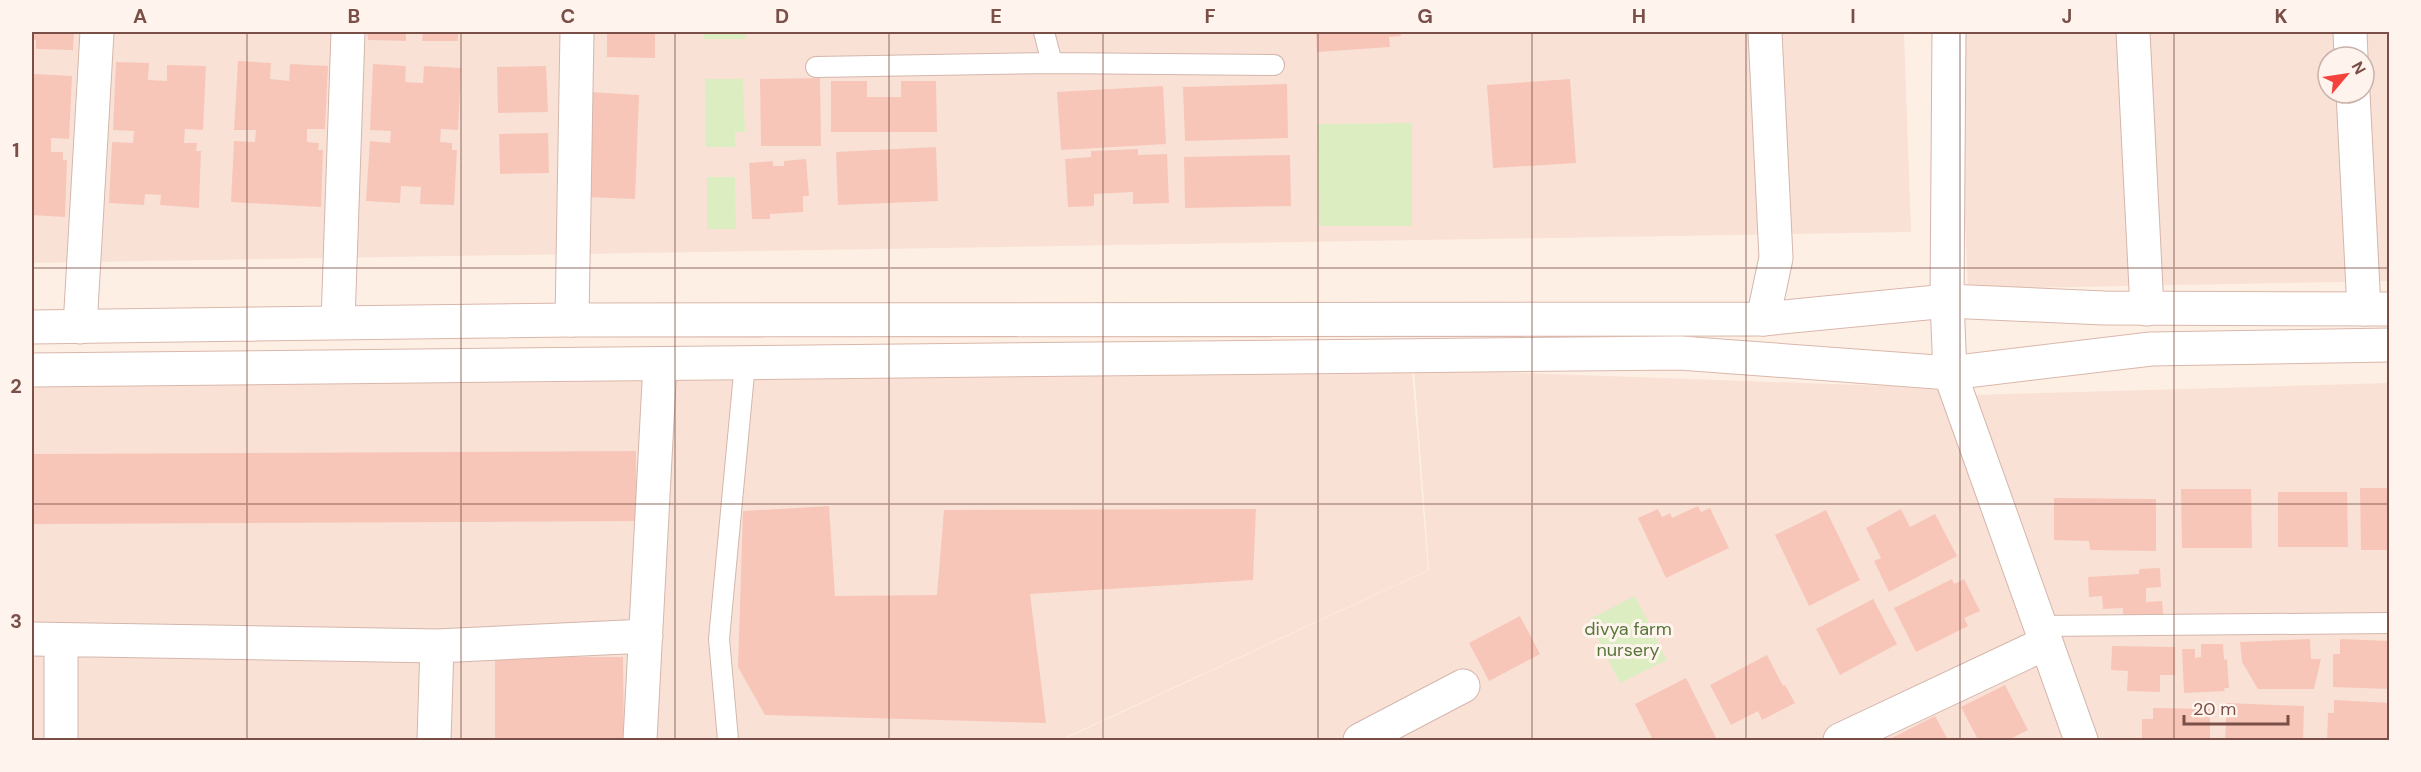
<svg xmlns="http://www.w3.org/2000/svg" width="2421" height="772" font-family="'DM Sans',sans-serif">
	<rect width="100%" height="100%" fill="#feefe4"/>
	<path fill="#f9e2d5" fill-rule="evenodd" d="M 32,32 L 1904,32 L 1911,232 L 32,263 Z
		M 1956,32 L 2389,32 L 2389,281 L 1968,289 ZM 2328,57 L 2364,57 L 2364,93 L 2328,93 Z
		M 1412,369 L 1428,570 L 1060,740 L 32,740 L 32,384 Z
		M 1414,369 L 1943,388 L 2068,740 L 1062,740 L 1429,570 Z
		M 2389,383 L 2389,740 L 2096,740 L 1972,395 Z"/>
	<path fill="#dceec1" d="M 704,32 L 746,32 L 746,39 L 704,39 Z
		M 705,79 L 743,79 L 745,132 L 735,132 L 735,147 L 706,147 Z
		M 1412,123 L 1412,226 L 1319,226 L 1317,124 Z
		M 707,177 L 735,177 L 736,229 L 707,229 Z
		M 1635,596 L 1667,660 L 1620,683 L 1588,620 Z"/>
	<path fill="#f7c6b9" d="M 32,32 L 74,32 L 73,50 L 36,49 L 36,40 L 32,40 Z
		M 367,32 L 406,32 L 406,41 L 368,40 Z
		M 423,32 L 458,32 L 458,41 L 422,41 Z
		M 607,32 L 655,32 L 655,58 L 607,57 Z
		M 1316,32 L 1400,32 L 1401,36 L 1389,37 L 1390,47 L 1317,52 Z
		M 238,61 L 271,63 L 270,79 L 289,81 L 290,64 L 328,66 L 325,129 L 307,129 L 307,142 L 319,143 L 318,150 L 323,150 L 321,207 L 231,202 L 234,141 L 255,142 L 256,130 L 234,130 Z
		M 116,62 L 149,63 L 148,80 L 167,81 L 167,65 L 206,66 L 203,130 L 185,129 L 184,143 L 197,143 L 196,151 L 201,151 L 199,208 L 160,205 L 161,195 L 145,194 L 144,205 L 109,203 L 112,142 L 133,143 L 134,131 L 113,130 Z
		M 373,64 L 406,66 L 405,82 L 423,83 L 424,66 L 461,68 L 458,130 L 441,129 L 440,142 L 452,143 L 452,150 L 457,150 L 454,205 L 420,204 L 421,187 L 401,186 L 400,203 L 366,201 L 370,141 L 390,143 L 391,131 L 370,130 Z
		M 546,66 L 548,112 L 498,113 L 497,67 Z
		M 34,74 L 72,76 L 69,139 L 51,138 L 51,152 L 63,152 L 63,160 L 67,160 L 65,217 L 32,215 L 32,90 Z
		M 820,78 L 821,146 L 761,146 L 760,79 Z
		M 1570,79 L 1576,163 L 1493,168 L 1487,85 Z
		M 831,81 L 867,81 L 867,97 L 901,97 L 901,81 L 936,81 L 937,132 L 831,132 Z
		M 1287,84 L 1288,138 L 1185,141 L 1183,87 Z
		M 1163,86 L 1166,144 L 1061,150 L 1057,92 Z
		M 590,92 L 639,95 L 635,199 L 585,197 Z
		M 548,133 L 549,173 L 500,174 L 499,134 Z
		M 936,147 L 938,201 L 838,205 L 836,152 Z
		M 1138,149 L 1138,155 L 1167,154 L 1169,203 L 1133,204 L 1133,192 L 1094,194 L 1094,206 L 1068,207 L 1065,159 L 1091,157 L 1091,151 Z
		M 1290,155 L 1291,206 L 1185,208 L 1184,157 Z
		M 806,159 L 809,196 L 803,196 L 803,212 L 770,214 L 770,219 L 752,219 L 749,163 L 773,161 L 773,166 L 784,166 L 784,161 Z
		M 636,451 L 636,521 L 32,524 L 32,454 Z
		M 2360,488 L 2390,488 L 2390,550 L 2361,550 Z
		M 2181,489 L 2251,489 L 2252,548 L 2182,548 Z
		M 2278,492 L 2347,492 L 2348,547 L 2278,547 Z
		M 2054,498 L 2156,499 L 2156,551 L 2090,550 L 2089,541 L 2054,540 Z
		M 829,506 L 835,596 L 937,595 L 944,510 L 1256,509 L 1253,580 L 1030,594 L 1046,723 L 765,715 L 738,667 L 743,511 Z
		M 1698,506 L 1701,512 L 1710,508 L 1729,548 L 1666,578 L 1638,518 L 1658,509 L 1662,517 L 1670,513 L 1672,518 Z
		M 1901,509 L 1910,527 L 1935,514 L 1957,556 L 1889,592 L 1874,561 L 1881,558 L 1866,528 Z
		M 1826,510 L 1860,580 L 1809,606 L 1775,535 Z
		M 2160,568 L 2161,587 L 2146,588 L 2146,602 L 2162,601 L 2164,621 L 2123,623 L 2123,608 L 2103,609 L 2102,596 L 2089,597 L 2088,577 L 2139,574 L 2139,569 Z
		M 1952,579 L 1954,584 L 1964,579 L 1980,611 L 1964,618 L 1968,626 L 1916,652 L 1894,608 Z
		M 1873,599 L 1897,644 L 1840,675 L 1816,629 Z
		M 1520,616 L 1540,654 L 1489,681 L 1469,643 Z
		M 2310,639 L 2311,659 L 2321,659 L 2314,689 L 2258,689 L 2242,662 L 2240,642 Z
		M 2340,639 L 2390,641 L 2390,689 L 2333,687 L 2333,654 L 2340,654 Z
		M 2201,644 L 2223,644 L 2224,660 L 2227,659 L 2229,688 L 2224,688 L 2225,691 L 2184,693 L 2182,649 L 2195,649 L 2195,658 L 2201,657 Z
		M 2112,646 L 2175,647 L 2175,675 L 2160,675 L 2160,692 L 2127,691 L 2128,671 L 2111,670 Z
		M 1767,655 L 1783,686 L 1785,685 L 1795,703 L 1762,720 L 1758,711 L 1731,725 L 1710,685 Z
		M 495,657 L 623,657 L 624,740 L 495,740 Z
		M 1686,678 L 1716,738 L 1711,740 L 1653,740 L 1635,704 Z
		M 2005,685 L 2028,730 L 2008,740 L 1978,740 L 1961,707 Z
		M 2334,700 L 2390,703 L 2390,740 L 2327,740 L 2328,713 L 2334,713 Z
		M 2227,703 L 2304,706 L 2303,740 L 2225,740 Z
		M 2153,708 L 2210,709 L 2210,740 L 2142,740 L 2142,719 L 2153,719 Z
		M 1935,716 L 1948,740 L 1888,740 Z"/>
	<g fill="none" stroke-linecap="round" stroke-linejoin="round">
		<g stroke="#d4b6ac" stroke-width="22">
			<path id="service" d="M 1044,32 L 1052,63
				M 816,67 L 1052,63 L 1274,65
				M 2040,626 L 2390,623
				M 728,740 L 719,639 L 745,363"/>
		</g>
		<g stroke="#d4b6ac" stroke-width="35">
			<path id="minor" d="M 2133,32 L 2147,309
				M 2350,32 L 2351,57
				M 2353,93 L 2364,309
				M 1763,319 L 1776,258 L 1765,32
				M 572,320 L 577,32
				M 338,322 L 348,32
				M 80,327 L 97,32
				M 32,639 L 437,646 L 646,636
				M 61,640 L 61,740
				M 434,740 L 437,646
				M 640,740 L 660,364
				M 1360,740 L 1463,686
				M 1840,740 L 2046,643"/>
		</g>
		<g stroke="#d4b6ac" stroke-width="35">
			<path id="tertiary" d="M 1949,32 L 1947,301 L 1950,373 L 2081,740"/>
		</g>
		<g stroke="#dab7ab" stroke-width="35">
			<path id="secondary" d="M 32,327 L 572,320 L 1763,319 L 1947,301 L 2104,308 L 2390,309
				M 32,370 L 1680,353 L 1950,373 L 2151,349 L 2390,345"/>
		</g>
		<use href="#service" stroke="#fff" stroke-width="20"/>
		<use href="#minor" stroke="#fff" stroke-width="33"/>
		<use href="#tertiary" stroke="#fff" stroke-width="33"/>
		<use href="#secondary" stroke="#fff" stroke-width="33"/>
	</g>
	<path fill="none" stroke="#7a4f47" stroke-width="1.5" stroke-opacity="0.55" d="M 247,32 L 247,740M 461,32 L 461,740M 675,32 L 675,740M 889,32 L 889,740M 1103,32 L 1103,740M 1318,32 L 1318,740M 1532,32 L 1532,740M 1746,32 L 1746,740M 1960,32 L 1960,740M 2174,32 L 2174,740M 32,268 L 2390,268M 32,504 L 2390,504"/>
	<g text-anchor="middle" dominant-baseline="central" stroke-width="6" stroke-linejoin="round" paint-order="stroke">
		<g font-size="18" fill="#567538" stroke="#fff4ed">
			<text x="1628" y="629">divya farm<tspan x="1628" dy="21">nursery</tspan></text>
		</g>
	</g>
	<rect width="2421" height="772" fill="none" stroke="#fff4ed" stroke-width="66"/>
	<g transform="translate(2346 75) rotate(61)"><circle r="28" fill="#fff4ed" stroke="#cab2ab" stroke-width="1.5"/>
	<path d="M0-4.5L10 22L0 15L-10 22Z" fill="#f4433d"/>
	<text y="-9" font-size="16" font-weight="bold" text-anchor="middle" fill="#7a4f47">N</text>
	</g>
	<path d="M2184 715v9h104v-9" fill="none" stroke="#7a4f47" stroke-width="3"/>
	<text x="2193" y="715" font-size="18" fill="#7a4f47" stroke="#fff4ed" stroke-width="4.5" paint-order="stroke">20 m</text>
	<rect x="33" y="33" width="2355" height="706" fill="none" stroke="#7a4f47" stroke-width="2"/>
	<g font-size="20" text-anchor="middle" font-weight="bold" fill="#7a4f47">
		<text x="140" y="23">A</text>
		<text x="354" y="23">B</text>
		<text x="568" y="23">C</text>
		<text x="782" y="23">D</text>
		<text x="996" y="23">E</text>
		<text x="1210" y="23">F</text>
		<text x="1425" y="23">G</text>
		<text x="1639" y="23">H</text>
		<text x="1853" y="23">I</text>
		<text x="2067" y="23">J</text>
		<text x="2281" y="23">K</text>
		<text x="16" y="157">1</text>
		<text x="16" y="393">2</text>
		<text x="16" y="628">3</text>
	</g>
</svg>
